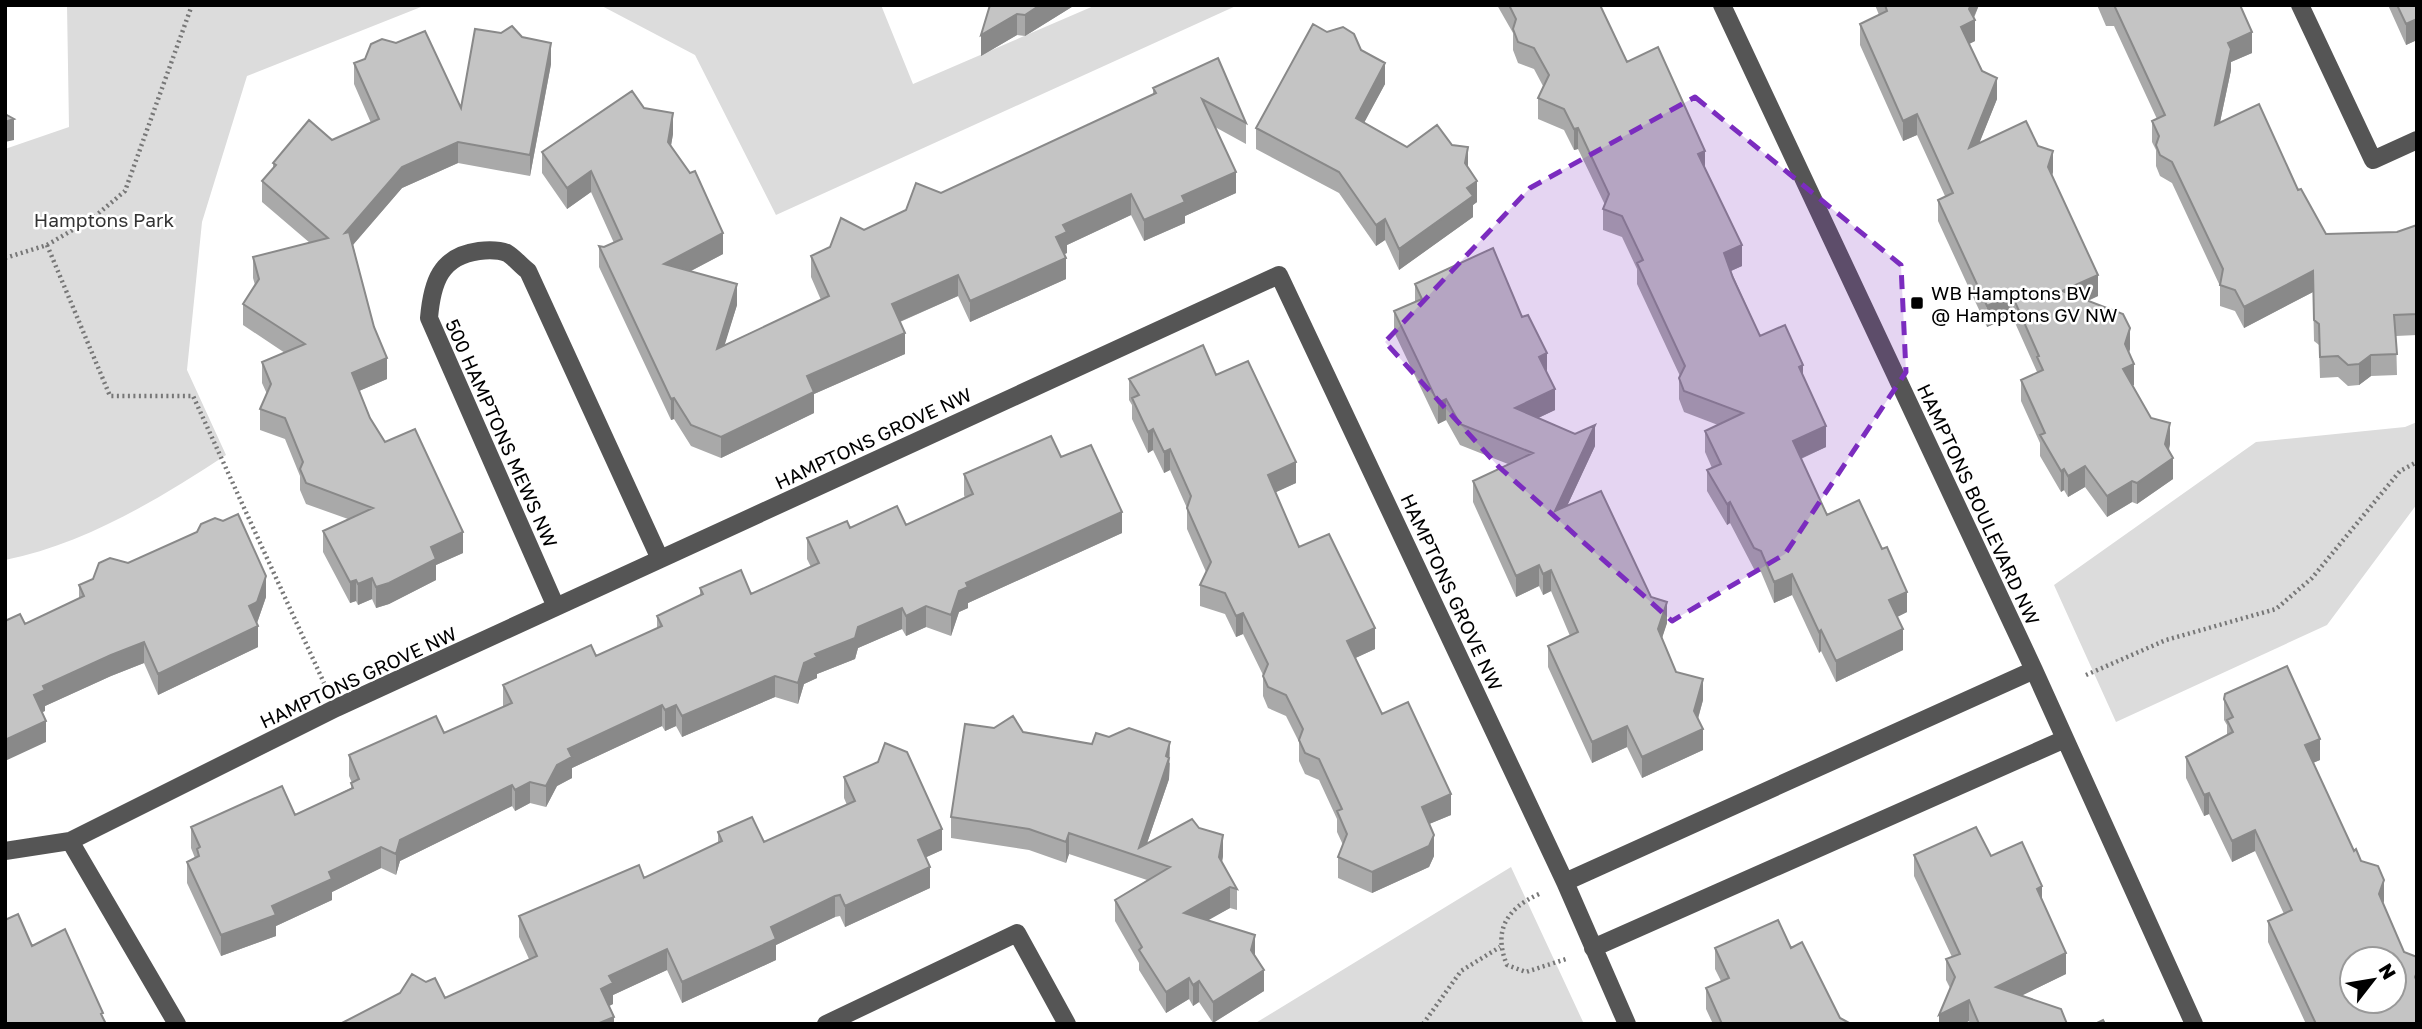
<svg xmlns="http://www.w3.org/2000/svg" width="2422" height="1029" font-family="'Golos Text',sans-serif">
	<rect width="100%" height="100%" fill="#fff"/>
	<path fill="#dcdcdc" d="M 67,5 L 426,5 L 247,76 L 202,222 L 187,370 L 226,455 C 159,499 85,544 5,560 L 5,149 L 69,127 Z
		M 600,5 L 881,5 L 913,84 L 1096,5 L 1238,5 L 776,215 L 695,55 Z
		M 2417,422 L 2417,504 L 2327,625 L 2116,722 L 2054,585 L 2256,442 L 2405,427 Z
		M 1511,867 L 1584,1024 L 1254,1024 Z"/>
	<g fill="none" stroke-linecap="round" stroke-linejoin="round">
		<path stroke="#777" stroke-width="4.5" stroke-dasharray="2 3.5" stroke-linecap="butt" d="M 47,245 L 110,396 L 193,396 L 324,683
			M 5,258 L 47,245 L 93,218 L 125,191 L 192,5
			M 2086,675 L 2166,640 L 2276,609 L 2312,578 L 2400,471 L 2417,462
			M 1539,894 C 1506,909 1493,931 1507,965 L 1526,972 L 1566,959
			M 1423,1024 L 1461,971 L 1500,947"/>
		<path stroke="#555" stroke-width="18" d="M 1722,5 L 2034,670 L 2194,1024
			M 2300,5 L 2373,160 L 2417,140
			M 556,607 L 429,318 C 432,283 440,256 479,251 C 488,250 499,250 507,253 C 514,257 521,266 528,271 L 660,559
			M 70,841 L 177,1024
			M 5,851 L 70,841 L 336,708 L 1279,275 L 1565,882 L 1627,1024
			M 1565,882 L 2034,670
			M 1593,948 L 2065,739
			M 826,1024 L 1017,933 L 1067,1024"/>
	</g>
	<path fill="#a9a9a9" d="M 990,5 L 1075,5 L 1025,36 L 1017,35 L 981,56 Z
		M 1497,5 L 1604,5 L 1601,7 L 1627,62 L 1705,169 L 1742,266 L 1731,271 L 1760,336 L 1803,376 L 1826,447 L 1801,459 L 1827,515 L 1907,612 L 1897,617 L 1903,650 L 1836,682 L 1821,651 L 1819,653 L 1792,595 L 1774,603 L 1761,572 L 1754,569 L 1730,523 L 1727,525 L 1707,491 L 1707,470 L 1712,468 L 1705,452 L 1705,431 L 1718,425 L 1684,412 L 1679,399 L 1679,378 L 1680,376 L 1637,284 L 1637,269 L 1622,237 L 1603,230 L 1603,209 L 1605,205 L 1578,149 L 1574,150 L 1564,130 L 1538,119 L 1538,98 L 1543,86 L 1534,69 L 1518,63 L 1513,50 L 1513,33 Z
		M 1875,5 L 1979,5 L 1974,18 L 1975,41 L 1969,44 L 1997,99 L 1979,143 L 2038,146 L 2053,172 L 2052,176 L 2098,296 L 2088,301 L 2130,349 L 2129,352 L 2134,385 L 2132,386 L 2151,418 L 2170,444 L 2169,451 L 2173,479 L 2137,504 L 2132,502 L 2107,517 L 2085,487 L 2068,497 L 2064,490 L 2061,492 L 2040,456 L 2040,443 L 2021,401 L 2021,380 L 2037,373 L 2037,372 L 2012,316 L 1987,327 L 1938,221 L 1938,200 L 1945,196 L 1917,135 L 1903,141 L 1860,45 L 1860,24 L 1879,15 Z
		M 2097,5 L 2240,5 L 2252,53 L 2231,62 L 2231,70 L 2220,122 L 2298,190 L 2326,234 L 2397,232 L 2417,225 L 2417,335 L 2396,336 L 2397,375 L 2371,376 L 2359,385 L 2348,386 L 2338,377 L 2320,378 L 2319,345 L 2314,341 L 2313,292 L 2244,328 L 2235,311 L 2220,306 L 2220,286 L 2172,183 L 2160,176 L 2156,166 L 2156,150 L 2152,142 L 2152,121 L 2157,119 L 2114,26 L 2106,26 Z
		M 2388,5 L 2417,5 L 2417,40 L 2406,45 Z
		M 522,37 L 551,64 L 530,176 L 458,163 L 402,188 L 353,245 L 387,379 L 359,391 L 370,418 L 385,442 L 463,553 L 436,565 L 436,580 L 389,604 L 376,608 L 372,599 L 358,605 L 356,601 L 350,603 L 323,552 L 323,531 L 348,519 L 306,504 L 300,490 L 300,476 L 285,439 L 260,430 L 260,409 L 267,394 L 262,383 L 262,362 L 285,353 L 243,325 L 243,304 L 255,285 L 253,278 L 253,257 L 310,243 L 262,202 L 262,181 L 273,169 L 273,163 L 332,140 L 371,123 L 354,84 L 354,63 L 461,108 Z
		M 1361,50 L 1385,84 L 1364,122 L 1407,147 L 1468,168 L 1477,202 L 1473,205 L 1473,217 L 1399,270 L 1385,240 L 1376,246 L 1339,193 L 1256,149 L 1256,128 Z
		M 1218,58 L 1246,123 L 1246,144 L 1215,127 L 1236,193 L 1185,216 L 1185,223 L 1144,241 L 1131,215 L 1067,245 L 1067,253 L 1064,254 L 1066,279 L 970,322 L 958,296 L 900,322 L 905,354 L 814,394 L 814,413 L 721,458 L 691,446 L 674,419 L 671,420 L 599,267 L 599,246 L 604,247 L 614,243 L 591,192 L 567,209 L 542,173 L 542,152 L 644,108 L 673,134 L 671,145 L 723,254 L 691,271 L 737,305 L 724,345 L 821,300 L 811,277 L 811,256 L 941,193 L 1153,94 L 1153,88 Z
		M 1415,284 L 1547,373 L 1555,410 L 1538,418 L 1595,446 L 1567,506 L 1651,597 L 1667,623 L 1662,638 L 1676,672 L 1703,700 L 1698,719 L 1703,750 L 1642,778 L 1627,747 L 1592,763 L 1548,667 L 1548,646 L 1570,636 L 1551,591 L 1543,595 L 1539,586 L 1516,597 L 1473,502 L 1473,481 L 1508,464 L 1460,445 L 1446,420 L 1438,424 L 1394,332 L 1394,311 L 1415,302 Z
		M 1216,375 L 1296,483 L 1275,492 L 1299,547 L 1375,649 L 1355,658 L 1382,714 L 1451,815 L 1429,824 L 1434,856 L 1429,867 L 1372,893 L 1338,878 L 1338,857 L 1343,845 L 1337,832 L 1337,819 L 1319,780 L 1305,774 L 1299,761 L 1299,742 L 1286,716 L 1268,708 L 1263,696 L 1263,675 L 1243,634 L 1236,637 L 1225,614 L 1200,606 L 1200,585 L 1206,572 L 1187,529 L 1187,508 L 1170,470 L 1164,473 L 1153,450 L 1148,453 L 1132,419 L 1132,405 L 1129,400 L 1129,379 Z
		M 1061,457 L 1122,533 L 968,603 L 968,608 L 959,612 L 951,636 L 926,627 L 906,636 L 902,629 L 858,648 L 855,659 L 817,674 L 817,678 L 804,684 L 798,704 L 775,697 L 682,737 L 676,726 L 665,731 L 662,726 L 572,768 L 572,778 L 557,786 L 546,807 L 530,803 L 515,811 L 512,806 L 400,861 L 396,875 L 381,868 L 332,892 L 332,900 L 276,926 L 276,936 L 221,956 L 187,883 L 187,862 L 195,858 L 191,848 L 191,827 L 295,815 L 351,788 L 352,783 L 349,776 L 349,755 L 444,733 L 503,707 L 503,685 L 596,656 L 657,628 L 657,616 L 700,596 L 700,588 L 751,594 L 811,567 L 807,559 L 807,538 L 850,528 L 906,525 L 965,498 L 964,495 L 964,474 Z
		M 128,563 L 266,597 L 257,623 L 258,647 L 158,695 L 144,663 L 111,676 L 45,706 L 45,711 L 42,712 L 46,742 L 25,624 L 79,598 L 79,585 Z
		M 2224,699 L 2320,760 L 2313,763 L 2354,851 L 2361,861 L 2384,901 L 2383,903 L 2417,1024 L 2306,1024 L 2268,942 L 2268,921 L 2284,914 L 2255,851 L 2232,862 L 2209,814 L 2204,816 L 2186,778 L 2186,757 L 2227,735 L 2227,725 L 2224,720 Z
		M 1023,732 L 1092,744 L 1109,737 L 1170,763 L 1169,779 L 1147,843 L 1199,828 L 1223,856 L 1222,862 L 1237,889 L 1237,910 L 1230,908 L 1207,920 L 1255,956 L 1264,991 L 1213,1023 L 1199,1002 L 1193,1006 L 1189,999 L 1166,1013 L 1139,970 L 1139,963 L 1115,921 L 1115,900 L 1147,880 L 1069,854 L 1066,863 L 1029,850 L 951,838 L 951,817 Z
		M 844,777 L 942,850 L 926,857 L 930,888 L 845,927 L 840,916 L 835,917 L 776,945 L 776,960 L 682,1003 L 667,970 L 613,995 L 613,1004 L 609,1006 L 614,1024 L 529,959 L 519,937 L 519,916 L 644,878 L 718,843 L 718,832 L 764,842 L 847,805 L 844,798 Z
		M 1914,855 L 1991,856 L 2042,900 L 2066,974 L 2021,996 L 2067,1024 L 1970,1024 L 1969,1021 L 1963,1024 L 1939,1024 L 1950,988 L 1946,980 L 1946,959 L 1952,957 L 1914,876 Z
		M 1715,948 L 1791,948 L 1840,1018 L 1851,1024 L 1713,1024 L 1706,1009 L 1706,988 L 1721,981 L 1715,969 Z"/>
	<path fill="#898989" d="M 1040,5 L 1075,5 L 1025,36 L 1025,15 Z
		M 1971,5 L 1979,5 L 1972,21 L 1975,20 L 1975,41 L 1961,48 L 1961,27 Z
		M 1017,14 L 1017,35 L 981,56 L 981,35 Z
		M 2417,19 L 2417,40 L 2406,45 L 2406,24 Z
		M 2252,32 L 2252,53 L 2231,62 L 2231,70 L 2215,146 L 2215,125 L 2228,43 Z
		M 551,43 L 551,64 L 530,176 L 530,155 Z
		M 1385,63 L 1385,84 L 1356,138 L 1356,118 Z
		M 1997,78 L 1997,99 L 1969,169 L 1969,148 Z
		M 673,113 L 673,134 L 668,163 L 668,142 Z
		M 1917,114 L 1917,135 L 1903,141 L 1903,121 Z
		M 14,119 L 14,140 L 5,142 L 5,122 Z
		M 1578,128 L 1578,149 L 1574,150 L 1574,129 Z
		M 458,142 L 458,163 L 402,188 L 345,254 L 345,233 L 402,167 Z
		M 1468,147 L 1468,168 L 1465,163 Z
		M 1705,151 L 1705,172 L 1698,154 Z
		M 2053,151 L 2053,172 L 2048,188 L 2048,167 Z
		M 591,171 L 591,192 L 567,209 L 567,188 Z
		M 1236,172 L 1236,193 L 1185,216 L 1185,223 L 1144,241 L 1144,220 L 1182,196 Z
		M 1477,181 L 1477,202 L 1473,205 L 1473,217 L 1399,270 L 1399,249 L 1467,188 Z
		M 1131,194 L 1131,215 L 1067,245 L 1067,253 L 1056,258 L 1056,237 L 1063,225 Z
		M 1385,219 L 1385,240 L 1376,246 L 1376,225 Z
		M 723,233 L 723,254 L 664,285 L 664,264 Z
		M 1742,245 L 1742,266 L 1724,274 L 1724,253 Z
		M 1066,258 L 1066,279 L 970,322 L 970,301 Z
		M 2313,271 L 2313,292 L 2244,328 L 2244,307 Z
		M 958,275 L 958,296 L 892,325 L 892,304 Z
		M 2098,275 L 2098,296 L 2062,312 L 2062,291 Z
		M 737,284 L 737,305 L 717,370 L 717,349 Z
		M 2012,295 L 2012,316 L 1987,327 L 1987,306 Z
		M 2130,328 L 2130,349 L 2125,365 L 2125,344 Z
		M 905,333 L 905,354 L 814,394 L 814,413 L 721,458 L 721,437 L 807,376 Z
		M 1547,353 L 1547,374 L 1539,357 Z
		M 2371,355 L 2371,376 L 2359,385 L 2359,364 Z
		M 387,358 L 387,379 L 352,394 L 352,373 Z
		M 2134,364 L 2134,385 L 2123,390 L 2123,369 Z
		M 1803,365 L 1803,386 L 1799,367 Z
		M 1555,389 L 1555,410 L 1515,429 L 1515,408 Z
		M 674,398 L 674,419 L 671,420 L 671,399 Z
		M 1446,399 L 1446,420 L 1438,424 L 1438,403 Z
		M 2170,423 L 2170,444 L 2165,463 L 2173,458 L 2173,479 L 2137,504 L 2137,483 L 2165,444 Z
		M 1595,425 L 1595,446 L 1555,532 L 1555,511 Z
		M 1826,426 L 1826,447 L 1793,462 L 1793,441 Z
		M 1153,429 L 1153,450 L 1148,453 L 1148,432 Z
		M 1170,449 L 1170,470 L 1164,473 L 1164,452 Z
		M 1296,462 L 1296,483 L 1268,496 L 1268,475 Z
		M 2085,466 L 2085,487 L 2068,497 L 2068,476 Z
		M 2064,469 L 2064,490 L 2061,492 L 2061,471 Z
		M 2132,481 L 2132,502 L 2107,517 L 2107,496 Z
		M 1730,502 L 1730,523 L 1727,525 L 1727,504 Z
		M 1122,512 L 1122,533 L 968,603 L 968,608 L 959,612 L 951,636 L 951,615 L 959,591 L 966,583 Z
		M 463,532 L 463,553 L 436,565 L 436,580 L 389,604 L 376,608 L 376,587 L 431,547 Z
		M 1539,565 L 1539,586 L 1516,597 L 1516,576 Z
		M 1551,570 L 1551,591 L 1543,595 L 1543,574 Z
		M 1792,574 L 1792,595 L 1774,603 L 1774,582 Z
		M 266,576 L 266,597 L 257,623 L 249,606 Z
		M 372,578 L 372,599 L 358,605 L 358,584 Z
		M 356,580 L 356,601 L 350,603 L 350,582 Z
		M 1907,592 L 1907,612 L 1889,621 L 1889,600 Z
		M 1667,602 L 1667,623 L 1658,650 L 1658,629 Z
		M 926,606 L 926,627 L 906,636 L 906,616 Z
		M 902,608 L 902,629 L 858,648 L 855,659 L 817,674 L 817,678 L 804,684 L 798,704 L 798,683 L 804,663 L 815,654 L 858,627 Z
		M 1243,613 L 1243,634 L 1236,637 L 1236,616 Z
		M 258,626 L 258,647 L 158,695 L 158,674 Z
		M 1375,628 L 1375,649 L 1347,662 L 1347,641 Z
		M 1903,629 L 1903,650 L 1836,682 L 1836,661 Z
		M 1821,630 L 1821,651 L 1819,653 L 1819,632 Z
		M 144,642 L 144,663 L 111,676 L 45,706 L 45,711 L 34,716 L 34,695 L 43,686 L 111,655 Z
		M 775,676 L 775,697 L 682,737 L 682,716 Z
		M 1703,679 L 1703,700 L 1694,732 L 1694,711 Z
		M 662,705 L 662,726 L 572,768 L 572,778 L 557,786 L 546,807 L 546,786 L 557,765 L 568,749 Z
		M 676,705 L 676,726 L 665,731 L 665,710 Z
		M 46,721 L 46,742 L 5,761 L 5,740 Z
		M 1627,726 L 1627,747 L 1592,763 L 1592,742 Z
		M 1703,729 L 1703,750 L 1642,778 L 1642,757 Z
		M 2320,739 L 2320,760 L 2305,766 L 2305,745 Z
		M 1170,742 L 1169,779 L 1142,858 L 1139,848 Z
		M 530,782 L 530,803 L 515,811 L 515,790 Z
		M 512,785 L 512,806 L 400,861 L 396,875 L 396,854 L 400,840 Z
		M 2209,793 L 2209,814 L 2204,816 L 2204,795 Z
		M 1451,794 L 1451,815 L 1422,827 L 1422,807 Z
		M 942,829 L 942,850 L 918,861 L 918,840 Z
		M 2255,830 L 2255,851 L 2232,862 L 2232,841 Z
		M 1069,833 L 1069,854 L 1066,863 L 1066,842 Z
		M 1223,835 L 1223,856 L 1219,878 L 1219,857 Z
		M 1434,835 L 1434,856 L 1429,867 L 1372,893 L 1372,872 Z
		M 381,847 L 381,868 L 332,892 L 332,900 L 276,926 L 276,936 L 221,956 L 221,935 L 272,906 L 329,872 Z
		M 930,867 L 930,888 L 845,927 L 845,906 Z
		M 2384,880 L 2384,901 L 2379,915 L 2379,894 Z
		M 2042,886 L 2042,907 L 2037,889 Z
		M 1230,887 L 1230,908 L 1184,934 L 1184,913 Z
		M 835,896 L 835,917 L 776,945 L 776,960 L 682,1003 L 682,982 L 771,927 Z
		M 1255,935 L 1255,956 L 1251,950 Z
		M 667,949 L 667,970 L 613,995 L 613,1004 L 601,1010 L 601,989 L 609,976 Z
		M 2066,953 L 2066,974 L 1996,1008 L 1996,987 Z
		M 1264,970 L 1264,991 L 1213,1023 L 1213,1002 Z
		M 1189,978 L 1189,999 L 1166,1013 L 1166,992 Z
		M 1199,981 L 1199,1002 L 1193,1006 L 1193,985 Z
		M 1969,1000 L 1969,1021 L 1963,1024 L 1939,1024 L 1939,1015 Z
		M 614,1017 L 614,1024 L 597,1024 Z"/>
	<path fill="#c4c4c4" stroke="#898989" stroke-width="2" fill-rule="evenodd" d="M 990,5 L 1040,5 L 1025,15 L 1017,14 L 981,35 Z
		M 1509,5 L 1600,5 L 1627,62 L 1658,47 L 1705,151 L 1698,154 L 1742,245 L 1724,253 L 1733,278 L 1760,336 L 1785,325 L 1803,365 L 1799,367 L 1826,426 L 1793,441 L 1827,515 L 1859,500 L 1882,549 L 1887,547 L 1907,592 L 1889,600 L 1903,629 L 1836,661 L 1821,630 L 1819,632 L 1792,574 L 1774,582 L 1761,551 L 1754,548 L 1730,502 L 1727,504 L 1707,470 L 1721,464 L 1705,431 L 1743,413 L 1684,391 L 1679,378 L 1685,366 L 1637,263 L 1643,260 L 1622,216 L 1603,209 L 1609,194 L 1578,128 L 1574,129 L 1564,109 L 1538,98 L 1549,75 L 1534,48 L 1518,42 L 1513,29 L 1516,19 Z
		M 1885,5 L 1971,5 L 1969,9 L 1975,20 L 1961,27 L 1982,71 L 1997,78 L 1969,148 L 2026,121 L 2038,146 L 2053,151 L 2048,167 L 2098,275 L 2062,291 L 2123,314 L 2130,328 L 2125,344 L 2134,364 L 2123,369 L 2151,418 L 2170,423 L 2165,444 L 2173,458 L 2137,483 L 2132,481 L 2107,496 L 2085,466 L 2068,476 L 2064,469 L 2061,471 L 2040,435 L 2045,433 L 2021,380 L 2043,370 L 2037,357 L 2039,356 L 2012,295 L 1987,306 L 1938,200 L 1953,193 L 1917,114 L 1903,121 L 1860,24 L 1887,11 Z
		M 2114,5 L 2240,5 L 2252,32 L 2228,43 L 2231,49 L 2215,125 L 2259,104 L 2298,190 L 2301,189 L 2326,234 L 2397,232 L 2417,225 L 2417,314 L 2394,315 L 2397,354 L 2371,355 L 2359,364 L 2348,365 L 2338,356 L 2320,357 L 2319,324 L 2314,320 L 2313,271 L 2244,307 L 2235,290 L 2220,285 L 2223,269 L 2172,162 L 2160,155 L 2156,145 L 2159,136 L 2152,121 L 2165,115 Z
		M 2397,5 L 2417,5 L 2417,19 L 2406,24 Z
		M 1313,24 L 1327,32 L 1343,27 L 1354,34 L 1361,50 L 1385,63 L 1356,118 L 1407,147 L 1437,125 L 1452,145 L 1468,147 L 1465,163 L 1477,181 L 1467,188 L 1473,196 L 1399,249 L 1385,219 L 1376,225 L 1339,172 L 1256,128 Z
		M 512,26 L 522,37 L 551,43 L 530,155 L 458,142 L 402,167 L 345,233 L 349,232 L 374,327 L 387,358 L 352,373 L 370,418 L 385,442 L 415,429 L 463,532 L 431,547 L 436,559 L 389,583 L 376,587 L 372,578 L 358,584 L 356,580 L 350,582 L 323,531 L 373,508 L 306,483 L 300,469 L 303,462 L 285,418 L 260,409 L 271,384 L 262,362 L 305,344 L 243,304 L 259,279 L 253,257 L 328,238 L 262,181 L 276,165 L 273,163 L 309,120 L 332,140 L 379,119 L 354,63 L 365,59 L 371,44 L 382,39 L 396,43 L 425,31 L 461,108 L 475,29 L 501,33 Z
		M 1218,58 L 1246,123 L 1202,99 L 1236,172 L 1182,196 L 1185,202 L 1144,220 L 1131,194 L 1063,225 L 1067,232 L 1056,237 L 1066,258 L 970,301 L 958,275 L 892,304 L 905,333 L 807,376 L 814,392 L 721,437 L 691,425 L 674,398 L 671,399 L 599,246 L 604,247 L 622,239 L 591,171 L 567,188 L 542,152 L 632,91 L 644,108 L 673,113 L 668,142 L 690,173 L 695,171 L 723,233 L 664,264 L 737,284 L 717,349 L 829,296 L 811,256 L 830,247 L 841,218 L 864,230 L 906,210 L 916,183 L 941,193 L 1156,93 L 1153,88 Z
		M 5,114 L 14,119 L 5,122 Z
		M 1493,248 L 1522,317 L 1528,315 L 1547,353 L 1539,357 L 1555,389 L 1515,408 L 1575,434 L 1595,425 L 1555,511 L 1601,491 L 1651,597 L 1667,602 L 1658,629 L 1676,672 L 1703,679 L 1694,711 L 1703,729 L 1642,757 L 1627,726 L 1592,742 L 1548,646 L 1578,632 L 1551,570 L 1543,574 L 1539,565 L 1516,576 L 1473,481 L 1533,453 L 1460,424 L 1446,399 L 1438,403 L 1394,311 L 1422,299 L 1415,284 Z
		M 1203,345 L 1216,375 L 1248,361 L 1296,462 L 1268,475 L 1299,547 L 1329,534 L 1375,628 L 1347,641 L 1382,714 L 1408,702 L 1451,794 L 1422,807 L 1434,835 L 1429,846 L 1372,872 L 1338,857 L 1347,834 L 1337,811 L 1342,809 L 1319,759 L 1305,753 L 1299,740 L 1303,729 L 1286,695 L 1268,687 L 1263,676 L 1268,664 L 1243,613 L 1236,616 L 1225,593 L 1200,585 L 1211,562 L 1187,508 L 1191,496 L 1170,449 L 1164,452 L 1153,429 L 1148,432 L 1132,398 L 1139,395 L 1129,379 Z
		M 1051,436 L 1061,457 L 1091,445 L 1122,512 L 966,583 L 968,587 L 959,591 L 951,615 L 926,606 L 906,616 L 902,608 L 858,627 L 855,638 L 815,654 L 817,657 L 804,663 L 798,683 L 775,676 L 682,716 L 676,705 L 665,710 L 662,705 L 568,749 L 572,757 L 557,765 L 546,786 L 530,782 L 515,790 L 512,785 L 400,840 L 396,854 L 381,847 L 329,872 L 332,879 L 272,906 L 276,915 L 221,935 L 187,862 L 199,856 L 197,849 L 200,847 L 191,827 L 282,786 L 295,815 L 353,788 L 351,783 L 359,779 L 349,755 L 436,716 L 444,733 L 512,703 L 503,685 L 591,645 L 596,656 L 662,626 L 657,616 L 703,594 L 700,588 L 741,570 L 751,594 L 819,563 L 807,538 L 847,521 L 850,528 L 897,506 L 906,525 L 973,494 L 964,474 Z
		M 238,514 L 266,576 L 257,602 L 249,606 L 258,626 L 158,674 L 144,642 L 111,655 L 43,686 L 45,690 L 34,695 L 46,721 L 5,740 L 5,621 L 20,614 L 25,624 L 84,596 L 79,585 L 93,579 L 99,563 L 110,558 L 128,563 L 197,532 L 201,524 L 215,518 L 223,521 Z
		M 2287,666 L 2320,739 L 2305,745 L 2354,851 L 2356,849 L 2361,861 L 2378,866 L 2384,880 L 2379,894 L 2404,952 L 2417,957 L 2417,972 L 2415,977 L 2417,982 L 2417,1024 L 2316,1024 L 2268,921 L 2292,910 L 2255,830 L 2232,841 L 2209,793 L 2204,795 L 2186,757 L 2233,732 L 2227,720 L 2233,717 L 2224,699 L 2225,694 ZM 2352,959 L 2394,959 L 2394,1001 L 2352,1001 Z
		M 1013,716 L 1023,732 L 1092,744 L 1096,733 L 1109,737 L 1129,728 L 1170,742 L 1166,756 L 1169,758 L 1139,848 L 1192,819 L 1199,828 L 1223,835 L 1219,857 L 1237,889 L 1230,887 L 1184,913 L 1255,935 L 1251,950 L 1264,970 L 1213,1002 L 1199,981 L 1193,985 L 1189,978 L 1166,992 L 1139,950 L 1142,947 L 1115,900 L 1170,867 L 1069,833 L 1066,842 L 1029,829 L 951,817 L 965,724 L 994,728 Z
		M 885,743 L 907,752 L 942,829 L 918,840 L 930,867 L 845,906 L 840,895 L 835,896 L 771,927 L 776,939 L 682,982 L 667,949 L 609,976 L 613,983 L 601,989 L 614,1017 L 597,1024 L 340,1024 L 400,993 L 412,974 L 426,982 L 435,978 L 445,998 L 537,956 L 519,916 L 639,865 L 644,878 L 722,841 L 718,832 L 752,817 L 764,842 L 855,801 L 844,777 L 878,762 Z
		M 1976,827 L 1991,856 L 2022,842 L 2042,886 L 2037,889 L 2066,953 L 1996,987 L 2061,1009 L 2067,1024 L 1979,1024 L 1969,1000 L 1939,1015 L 1955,977 L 1946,959 L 1960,954 L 1914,855 Z
		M 18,914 L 32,946 L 65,929 L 103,1013 L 101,1014 L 106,1024 L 5,1024 L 5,920 Z
		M 1778,920 L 1791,948 L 1802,942 L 1840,1018 L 1851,1024 L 1722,1024 L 1706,988 L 1729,978 L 1715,948 Z
		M 2103,1020 L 2105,1024 L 2095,1024 Z"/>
	<path fill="#7b2cbf" fill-opacity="0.2" stroke="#7b2cbf" stroke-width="5" stroke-dasharray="14 9" stroke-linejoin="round" d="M 1695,97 L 1901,265 L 1906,372 L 1785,554 L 1672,621 L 1499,467 L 1385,342 L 1530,188 Z"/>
	<rect fill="#000" stroke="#fff" stroke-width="2.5" x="1910" y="296" width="14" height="14" rx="3.5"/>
	<g text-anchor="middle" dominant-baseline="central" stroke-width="5" stroke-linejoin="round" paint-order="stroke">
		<g font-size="19" fill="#333" stroke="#fff">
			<text x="104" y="219">Hamptons Park</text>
		</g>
		<g font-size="19" fill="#000" stroke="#fff" text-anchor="start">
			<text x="1931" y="292">WB Hamptons BV<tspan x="1931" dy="22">@ Hamptons GV NW</tspan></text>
		</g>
		<g font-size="19" fill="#000" stroke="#fff">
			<text transform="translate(502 433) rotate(66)">500 HAMPTONS MEWS NW</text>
			<text transform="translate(873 438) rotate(-25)">HAMPTONS GROVE NW</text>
			<text transform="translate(1979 504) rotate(65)">HAMPTONS BOULEVARD NW</text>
			<text transform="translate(1452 592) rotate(65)">HAMPTONS GROVE NW</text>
			<text transform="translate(358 677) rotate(-25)">HAMPTONS GROVE NW</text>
		</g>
	</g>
	<rect width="2422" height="1029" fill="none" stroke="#000000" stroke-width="14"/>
	<g transform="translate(2373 980) rotate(59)"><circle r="33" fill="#ffffff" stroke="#999999" stroke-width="2"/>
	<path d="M0-5L12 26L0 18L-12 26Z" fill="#000000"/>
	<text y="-10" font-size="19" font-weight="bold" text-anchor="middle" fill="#000000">N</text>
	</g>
</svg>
